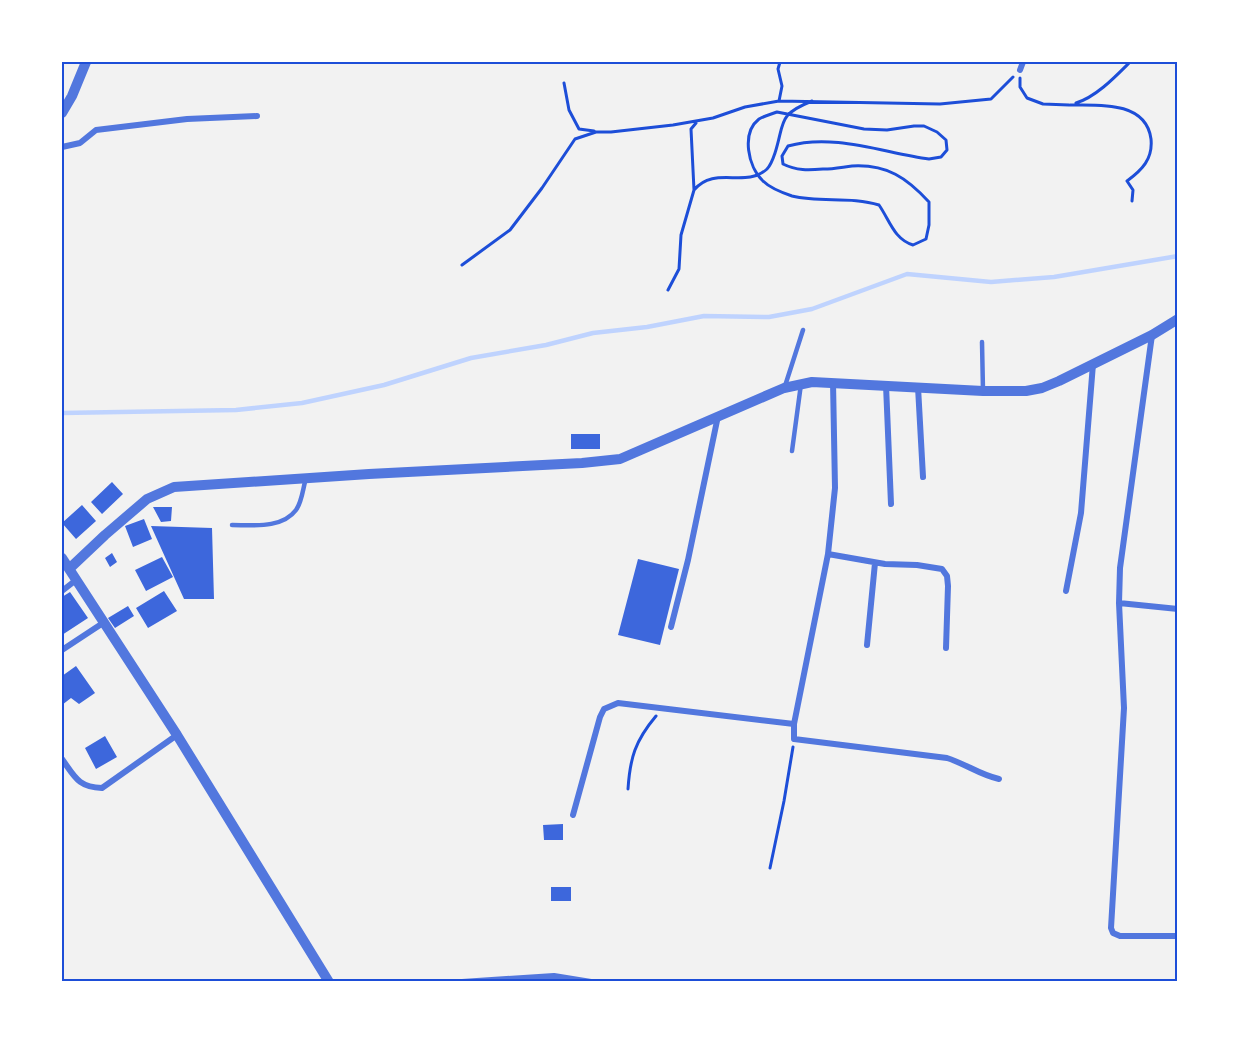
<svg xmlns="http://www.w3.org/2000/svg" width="1239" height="1043" font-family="'Exo 2',sans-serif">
	<rect width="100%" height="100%" fill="#f2f2f2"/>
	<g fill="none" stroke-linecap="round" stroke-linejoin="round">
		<path stroke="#bfd3fe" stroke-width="4.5" d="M 62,413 L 236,410 L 302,403 L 384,385 L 471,358 L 546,345 L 593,333 L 647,327 L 704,316 L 769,317 L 812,309 L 907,274 L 991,282 L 1054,277 L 1178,256"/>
	</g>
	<path fill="#3d67dc" d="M 571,434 L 600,434 L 600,449 L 571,449 Z
		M 112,482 L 123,494 L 102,514 L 91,502 Z
		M 82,505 L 96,521 L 76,539 L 62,523 Z
		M 153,507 L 172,507 L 171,521 L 161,522 Z
		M 144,519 L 152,539 L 133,547 L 125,526 Z
		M 151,526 L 212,528 L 214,599 L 184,599 Z
		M 112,553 L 117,562 L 110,567 L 105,558 Z
		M 162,557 L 173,577 L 146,591 L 135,570 Z
		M 638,559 L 679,569 L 660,645 L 618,635 Z
		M 164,591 L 177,611 L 148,628 L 136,608 Z
		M 70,592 L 88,618 L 62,635 L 62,597 Z
		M 128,606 L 134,616 L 115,628 L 108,618 Z
		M 76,666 L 95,693 L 79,704 L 71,698 L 62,705 L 62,676 Z
		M 105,736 L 117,757 L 96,769 L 85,748 Z
		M 563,824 L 563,840 L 544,840 L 543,825 Z
		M 551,887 L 571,887 L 571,901 L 551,901 Z"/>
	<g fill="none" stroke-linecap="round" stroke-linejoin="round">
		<path stroke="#1d4ed8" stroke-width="3" d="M 780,62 L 778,69 L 782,86 L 779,101 L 940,104 L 991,99 L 1013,77
			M 1020,78 L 1020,87 L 1027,98 L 1043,104 L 1069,105
			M 564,83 L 569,110 L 579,129 L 594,131
			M 1076,103 C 1096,97 1115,77 1130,62
			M 1070,105 C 1099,105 1146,101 1151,139 C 1153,159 1142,170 1127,181 L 1133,190 L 1132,201
			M 777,112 L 864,129 L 887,130 L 914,126 L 924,126 L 937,132 L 946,140 L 947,150 L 941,157 L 929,159 C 884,153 834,133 788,146 L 782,156 L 783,164 C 797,171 809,170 824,169 C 833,169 843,167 852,166 C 887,164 907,178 929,202 L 929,225 L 926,239 L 913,245 C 894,239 890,221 879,205 C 851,196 820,203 792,196 C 783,193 770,188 763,181 C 748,167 741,133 759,119 C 764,116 772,114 777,112 Z
			M 694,190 C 715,165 745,189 767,169 C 771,165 773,159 775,153 C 785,122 777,115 812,101
			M 462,265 L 510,230 L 542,188 L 575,139 L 596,132 L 611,132 L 673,125 L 713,118 L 745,107 L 779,101
			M 668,290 L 679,269 L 681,235 L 694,190 L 691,129 L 696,123
			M 628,789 C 630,758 635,741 656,716
			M 770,868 L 784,801 L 793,747"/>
		<path stroke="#5277de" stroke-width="4.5" d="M 982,342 L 983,391
			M 785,386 L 803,330
			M 792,451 L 801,384
			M 232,525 C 252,525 282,529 296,510 C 302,502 303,488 306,478"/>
		<path stroke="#5277de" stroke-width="6" d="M 1020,70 L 1023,62
			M 62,147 L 80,143 L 96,130 L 187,119 L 257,116
			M 1152,335 L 1120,568 L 1119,603 L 1124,708 L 1111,928 L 1113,933 L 1120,936 L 1178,936
			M 833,382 L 835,488 L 828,554 L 794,724 L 794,739 L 947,758 C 966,764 980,775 999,779
			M 886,385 L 891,504
			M 918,387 L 923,477
			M 828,554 L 885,564 L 917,565 L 942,569 L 947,576 L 948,586 L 946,648
			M 62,591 L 76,580
			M 1066,591 L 1081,513 L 1093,364
			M 1119,603 L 1178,609
			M 671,627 L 688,560 L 718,416
			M 867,645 L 875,563
			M 62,650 L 103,623
			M 62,759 C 75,777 78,787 102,788 L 177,735
			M 573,815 L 600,717 L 604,709 L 618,703 L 794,724
			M 462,982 L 554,976 L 591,982"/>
		<path stroke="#5277de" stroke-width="10" d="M 62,113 L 72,96 L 86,62
			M 62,558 L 177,735 L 329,982
			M 69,569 L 105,535 L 147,499 L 174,487 L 369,474 L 582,463 L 620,459 L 784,388 L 812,382 L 983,391 L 1026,391 L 1042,388 L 1059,381 L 1152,335 L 1178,319"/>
	</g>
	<rect width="1239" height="1043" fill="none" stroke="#ffffff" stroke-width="126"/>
	<rect x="63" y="63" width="1113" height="917" fill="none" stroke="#1d4ed8" stroke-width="2"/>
</svg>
